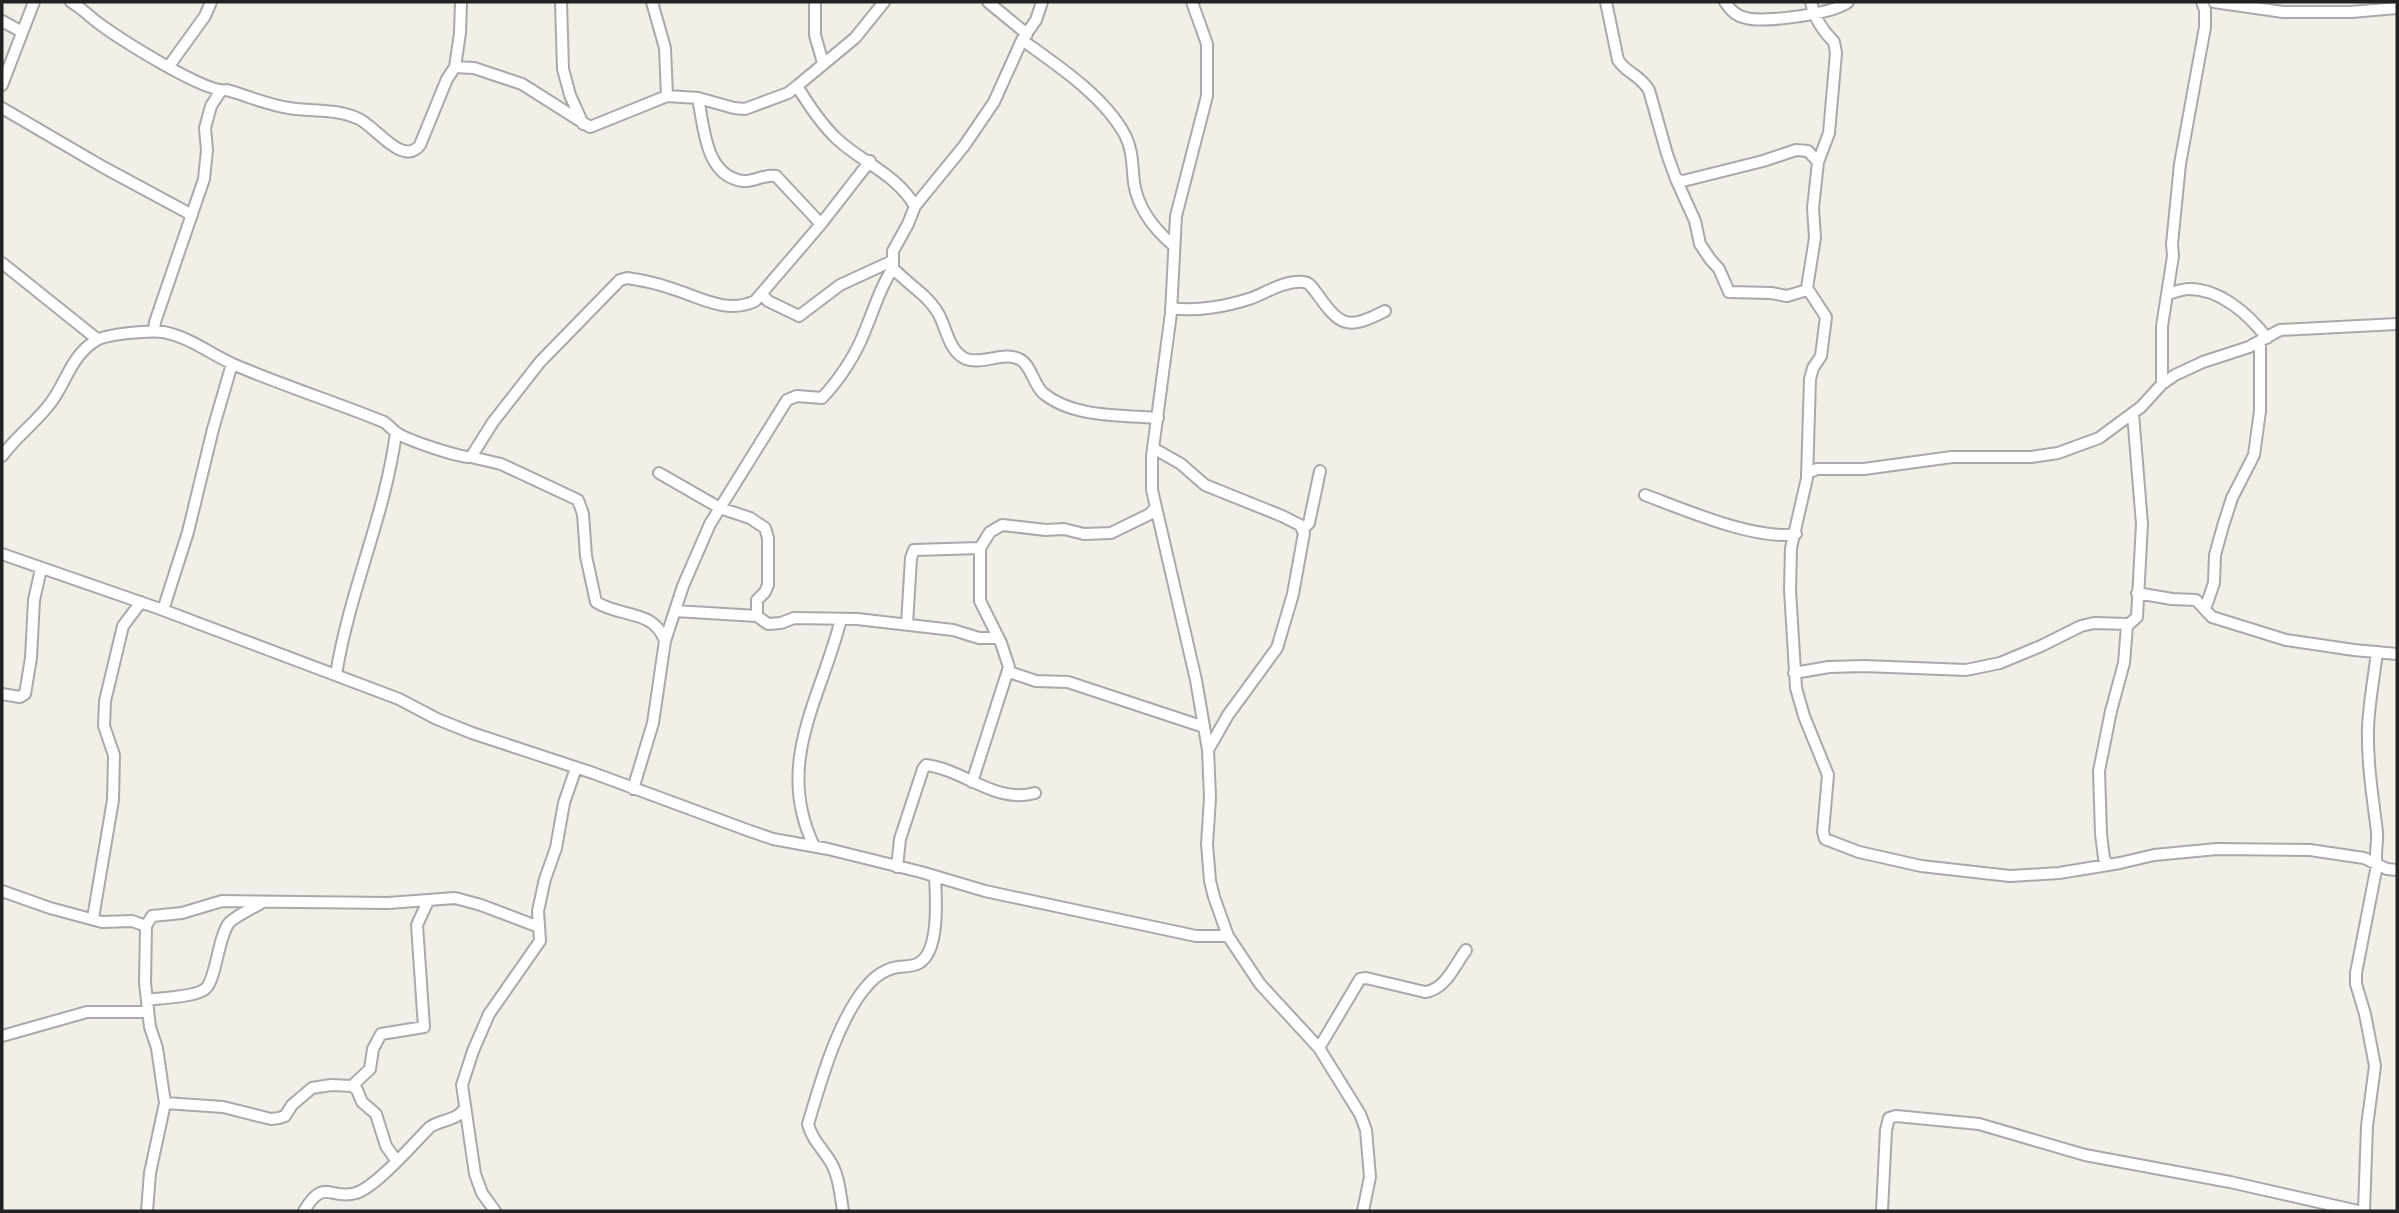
<svg xmlns="http://www.w3.org/2000/svg" width="2399" height="1213" font-family="Ubuntu,sans-serif">
	<rect width="100%" height="100%" fill="#f2efe9"/>
	<g fill="none" stroke-linecap="round" stroke-linejoin="round">
		<g stroke="#a9a9a9" stroke-width="14">
			<path id="minor" d="M 71,2 C 80,7 88,15 97,22 C 117,37 207,95 227,90 C 248,96 268,105 289,108 C 313,112 336,108 359,119 C 376,127 403,167 420,145 L 447,79 L 455,67 L 474,68 L 522,84 L 590,127 L 667,96 L 698,98 L 734,108 L 745,109 L 788,93 L 797,86 L 855,38 L 884,2
				M 561,2 L 563,69 L 570,95 L 583,124
				M 652,2 L 665,48 L 667,96
				M 815,2 L 815,35 L 823,63
				M 988,2 L 1027,34
				M 1042,2 L 1036,20 L 1022,40 L 994,102 L 964,146 L 915,206 L 908,224 L 893,251 L 893,268 C 909,286 931,296 941,319 C 947,332 950,352 966,359 C 983,365 1004,351 1019,359 C 1031,364 1033,384 1043,393 C 1073,418 1121,415 1158,418
				M 1192,2 L 1207,44 L 1207,96 L 1176,216 L 1171,313 L 1152,456 L 1152,490 L 1196,680 L 1208,750 L 1210,798 L 1207,844 L 1210,881 L 1214,897 L 1228,936 L 1260,984 L 1319,1048 L 1360,1114 L 1366,1130 L 1370,1177 L 1363,1211
				M 1606,2 L 1618,60 C 1627,74 1638,73 1649,90 L 1667,154 L 1676,179 L 1683,181 L 1763,161 L 1796,150 L 1808,151 L 1818,162 L 1813,208 L 1815,238 L 1807,288 L 1826,317 L 1821,356 L 1813,368 L 1810,379 L 1807,478 L 1791,548 L 1790,590 L 1796,688 L 1804,716 L 1828,775 L 1823,832 L 1825,839 L 1859,852 L 1921,866 L 2010,876 L 2059,873 L 2120,863 L 2154,855 L 2217,849 L 2310,850 L 2364,858 L 2387,869 L 2397,870
				M 1725,2 C 1730,10 1736,16 1746,18 C 1763,23 1834,14 1848,2
				M 1811,2 C 1814,18 1823,31 1834,42 L 1836,53 L 1829,133 L 1818,162
				M 2214,2 L 2283,12 L 2351,12 L 2397,8
				M 2,21 L 22,32
				M 1022,40 C 1057,65 1104,96 1125,135 C 1133,150 1132,166 1134,183 C 1138,208 1154,229 1173,245
				M 169,66 L 205,16 L 211,2
				M 455,67 L 460,33 L 461,2
				M 2,85 L 34,2
				M 797,86 C 808,104 821,124 837,139 C 863,163 896,174 915,206
				M 698,98 C 704,127 705,176 743,181 C 754,182 764,174 776,176 L 821,224
				M 2,108 L 103,167 L 192,215
				M 1676,179 L 1695,221 L 1700,244 L 1710,259 L 1719,269 L 1729,292 L 1771,293 L 1787,296 L 1807,290
				M 2,263 L 97,339
				M 762,294 L 768,301 L 799,316 L 840,285 L 892,261
				M 2168,294 C 2175,292 2182,289 2189,289 C 2221,289 2249,315 2267,338
				M 1171,308 C 1196,312 1228,306 1252,298 C 1267,292 1286,280 1303,282 C 1309,282 1311,286 1315,291 C 1340,326 1346,331 1385,311
				M 154,331 L 155,322 L 204,179 L 207,150 L 205,128 L 211,106 L 220,92
				M 2162,384 L 2162,326 L 2173,256 L 2172,244 L 2180,164 L 2205,27 L 2205,10 L 2202,2
				M 1153,448 L 1181,464 L 1205,485 L 1282,516 L 1300,525 L 1304,533 L 1293,594 L 1277,648 L 1228,715 L 1208,750
				M 2,456 C 16,437 35,423 49,405 C 66,384 70,357 95,341 C 106,334 149,330 163,332 C 190,337 210,354 235,365 C 284,386 335,402 384,422 C 389,425 392,430 397,433 C 407,440 460,458 471,457 L 493,422 L 540,362 L 620,280 L 627,278 C 641,280 656,283 670,288 C 698,296 726,315 755,301 L 821,224 L 870,161
				M 471,457 L 501,464 L 578,500 L 583,514 L 586,556 L 596,602 C 621,618 654,609 665,641
				M 659,473 L 720,508 L 750,518 L 765,528 L 768,538 L 768,585 L 765,592 L 757,600 L 757,616
				M 1807,473 L 1817,469 L 1864,469 L 1952,457 L 2031,457 L 2058,453 L 2099,438 L 2141,407 L 2162,384 L 2175,375 L 2203,362 L 2249,347 L 2280,330 L 2397,324
				M 1645,495 C 1683,509 1756,541 1796,534
				M 1303,529 L 1309,523 L 1320,471
				M 2,554 L 163,610 L 399,699 L 437,719 L 472,733 L 593,773 L 747,830 L 773,839 L 828,849 L 921,872 L 985,891 L 1196,936 L 1228,936
				M 2137,593 L 2172,599 L 2196,600 L 2212,617 L 2286,640 L 2354,650 L 2397,654
				M 2205,609 L 2214,583 L 2215,555 L 2223,526 L 2232,498 L 2254,455 L 2260,411 L 2260,342
				M 163,610 L 188,532 L 213,429 L 232,364
				M 675,611 L 757,616 L 768,624 L 781,623 L 794,618 L 857,619 L 953,630 L 979,638 L 998,638
				M 907,624 L 911,558 L 914,550 L 980,548 L 990,532 L 1002,525 L 1046,530 L 1064,529 L 1084,534 L 1111,533 L 1150,514 L 1155,508
				M 1009,672 L 1036,681 L 1068,682 L 1204,727
				M 1794,673 L 1829,667 L 1864,666 L 1966,670 L 2000,663 L 2041,646 L 2081,626 L 2094,623 L 2128,624
				M 336,675 C 349,592 385,516 396,433
				M 2,694 L 20,697 L 25,694 L 31,658 L 34,600 L 41,569
				M 972,782 L 1009,667 L 1001,643 L 980,601 L 980,548
				M 633,789 L 653,723 L 665,641 L 683,586 L 710,524 L 787,400 L 797,396 L 822,398 C 840,379 857,353 866,328 C 875,307 880,287 893,268
				M 814,846 C 774,763 821,699 841,619
				M 2108,865 L 2104,858 L 2101,834 L 2099,771 L 2111,711 L 2124,663 L 2127,626 L 2137,617 L 2142,524 L 2133,414
				M 897,867 L 900,839 L 923,769 L 926,765 C 965,770 995,804 1035,793
				M 2,891 L 50,908 L 102,922 L 132,921 L 146,926
				M 93,918 L 113,800 L 114,755 L 104,726 L 105,701 L 123,626 L 141,602
				M 147,1000 C 160,998 196,997 205,989 C 216,981 218,937 229,923 C 234,917 253,908 261,903
				M 2,1036 L 87,1012 L 147,1012
				M 1319,1048 L 1360,979 L 1366,978 L 1425,992 C 1445,990 1455,965 1466,950
				M 352,1086 L 370,1069 L 373,1049 L 381,1034 L 424,1027 L 417,925 L 428,901
				M 165,1103 L 223,1107 L 271,1119 L 279,1118 L 285,1116 L 292,1105 L 312,1088 L 331,1085 L 352,1086 L 357,1090 L 362,1102 L 376,1114 L 386,1146 L 396,1160
				M 147,1211 L 150,1173 L 165,1103 L 157,1048 L 150,1027 L 145,983 L 146,926 L 152,916 L 182,913 L 222,901 L 388,903 L 455,898 L 481,905 L 539,927
				M 304,1211 C 325,1176 330,1201 356,1193 C 376,1187 414,1143 430,1127 C 442,1119 457,1121 465,1108
				M 495,1211 L 482,1193 L 475,1174 L 462,1085 L 473,1051 L 489,1014 L 540,941 L 538,911 L 545,879 L 556,848 L 564,803 L 576,768
				M 843,1211 C 840,1193 839,1173 828,1158 C 820,1146 812,1139 808,1124 C 820,1084 834,1034 857,999 C 868,983 879,970 898,967 C 905,966 913,967 919,963 C 940,951 936,898 935,876
				M 1882,1211 L 1886,1130 L 1889,1118 L 1896,1116 L 1979,1124 L 2085,1155 L 2230,1182 L 2358,1211
				M 2364,1211 L 2367,1126 L 2375,1066 L 2365,1014 L 2356,984 L 2356,973 L 2377,865 C 2374,856 2378,843 2377,832 C 2373,798 2367,764 2368,728 C 2369,703 2374,677 2377,652"/>
		</g>
		<use href="#minor" stroke="#fff" stroke-width="10"/>
	</g>
	<rect width="2399" height="1213" fill="none" stroke="#222222" stroke-width="7"/>
</svg>
